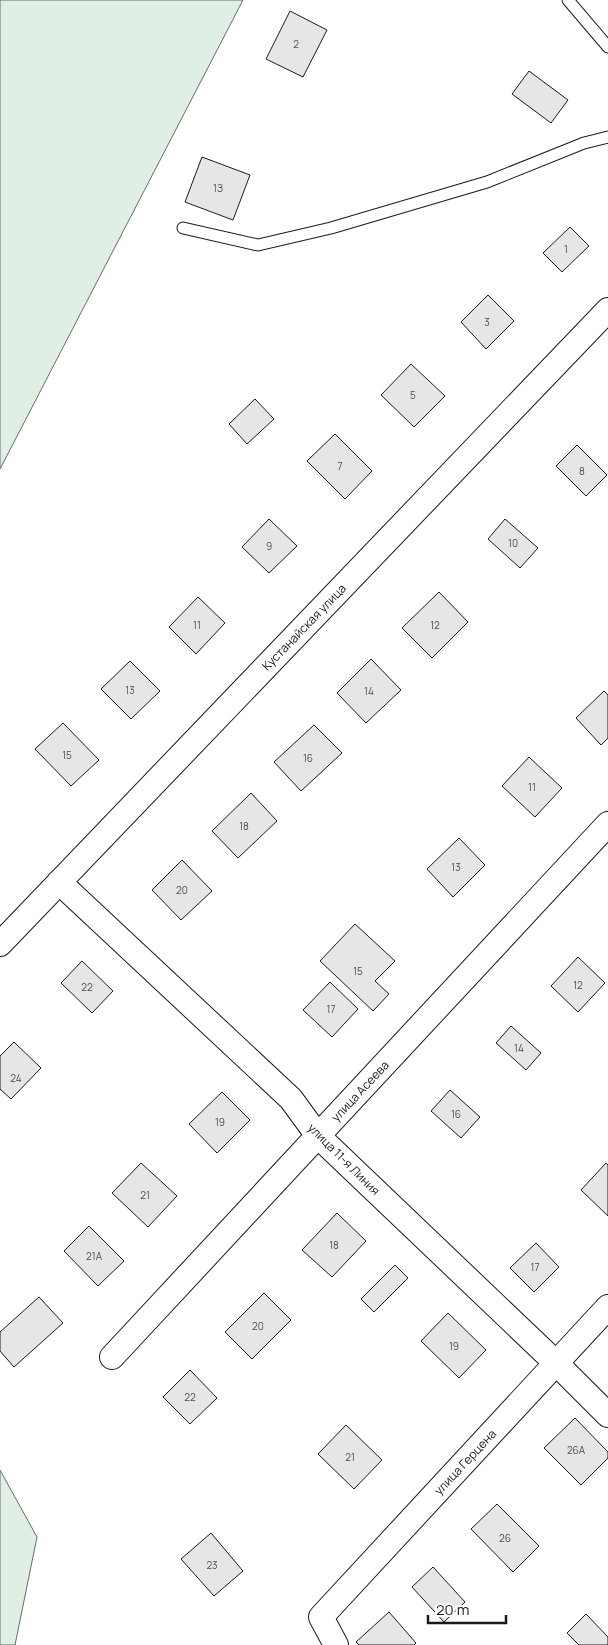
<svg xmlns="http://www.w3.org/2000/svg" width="608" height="1645" font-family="Manrope,sans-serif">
	<rect width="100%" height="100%" fill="#fff"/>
	<path fill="#e0efe3" stroke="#6a6a6a" d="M 0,0 L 243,0 L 0,469 Z
		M 0,1470 L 37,1537 L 15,1645 L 0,1645 Z"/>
	<path fill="#e6e6e6" stroke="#1a1a1a" d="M 290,11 L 327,30 L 303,77 L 266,59 Z
		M 529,71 L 568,100 L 551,123 L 512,94 Z
		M 202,157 L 250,175 L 233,220 L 185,202 Z
		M 570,227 L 589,246 L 562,272 L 543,253 Z
		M 488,295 L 514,321 L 486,349 L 461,322 Z
		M 411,364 L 445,396 L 414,427 L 381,395 Z
		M 255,399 L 274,419 L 247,444 L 229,424 Z
		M 335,434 L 372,471 L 345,499 L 307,461 Z
		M 577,445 L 607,475 L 586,496 L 556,466 Z
		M 269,519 L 297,546 L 269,573 L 242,547 Z
		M 505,519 L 538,548 L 520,568 L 488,539 Z
		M 439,592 L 468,622 L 432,658 L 402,628 Z
		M 198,597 L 225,623 L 196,654 L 169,627 Z
		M 371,659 L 401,690 L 366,723 L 337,693 Z
		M 130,661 L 160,691 L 131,719 L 101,689 Z
		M 604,691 L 608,695 L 608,738 L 601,745 L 576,718 Z
		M 63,723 L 99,760 L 71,786 L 35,749 Z
		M 314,725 L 342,753 L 301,791 L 274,762 Z
		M 529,757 L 562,788 L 535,817 L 502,786 Z
		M 251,793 L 277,821 L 238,858 L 212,831 Z
		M 459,838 L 485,865 L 453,897 L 427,869 Z
		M 182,860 L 212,891 L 181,920 L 152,890 Z
		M 355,924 L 395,961 L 375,981 L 389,994 L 373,1011 L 320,961 Z
		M 578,957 L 605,983 L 578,1012 L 551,986 Z
		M 82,961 L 113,991 L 92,1013 L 61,983 Z
		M 330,982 L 358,1009 L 332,1037 L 303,1010 Z
		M 511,1026 L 541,1053 L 526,1070 L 496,1043 Z
		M 14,1042 L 41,1068 L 11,1099 L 0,1089 L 0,1056 Z
		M 450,1090 L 480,1117 L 461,1138 L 431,1111 Z
		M 222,1092 L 250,1120 L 217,1153 L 189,1124 Z
		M 141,1163 L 177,1196 L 148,1227 L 112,1193 Z
		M 606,1163 L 608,1165 L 608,1216 L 581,1190 Z
		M 337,1213 L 366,1241 L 332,1277 L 302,1250 Z
		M 89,1226 L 124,1261 L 98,1286 L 64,1251 Z
		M 536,1243 L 559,1267 L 534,1292 L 510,1268 Z
		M 395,1265 L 408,1278 L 374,1312 L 361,1299 Z
		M 264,1293 L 291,1320 L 252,1359 L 225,1332 Z
		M 39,1297 L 63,1323 L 14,1367 L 0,1351 L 0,1332 Z
		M 448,1313 L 486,1350 L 459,1378 L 421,1341 Z
		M 190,1370 L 217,1398 L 190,1424 L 163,1397 Z
		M 575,1418 L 608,1452 L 608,1458 L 581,1485 L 544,1448 Z
		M 346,1425 L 382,1460 L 354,1489 L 318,1454 Z
		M 497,1504 L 539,1546 L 513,1572 L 471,1529 Z
		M 211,1533 L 243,1571 L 214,1596 L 181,1559 Z
		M 433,1567 L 465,1602 L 444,1622 L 412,1587 Z
		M 389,1612 L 416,1643 L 414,1645 L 359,1645 L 356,1642 Z
		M 586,1614 L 608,1637 L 608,1645 L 579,1645 L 567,1633 Z"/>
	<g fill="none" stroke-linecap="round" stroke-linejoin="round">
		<g stroke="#1a1a1a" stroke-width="13">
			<path id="lane" d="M 568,0 L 608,47
				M 183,228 L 258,245 L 331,228 L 487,182 L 584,143 L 608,137"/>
		</g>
		<g stroke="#1a1a1a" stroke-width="26">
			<path id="street" d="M 59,882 L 291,1099 L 318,1136 L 556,1363 L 608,1415
				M 0,944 L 608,310
				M 112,1357 L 608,824
				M 336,1645 L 321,1617 L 608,1307"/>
		</g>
		<use href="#lane" stroke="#fff" stroke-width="11"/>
		<use href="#street" stroke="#fff" stroke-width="24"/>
	</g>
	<g text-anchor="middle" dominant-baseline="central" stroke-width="4" stroke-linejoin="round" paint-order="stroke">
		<g font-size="10" fill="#4d4d4d">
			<text x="296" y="44">2</text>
			<text x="218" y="188">1З</text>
			<text x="566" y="249">1</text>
			<text x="487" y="322">3</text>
			<text x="413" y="395">5</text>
			<text x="340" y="466">7</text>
			<text x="582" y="471">8</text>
			<text x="513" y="543">10</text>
			<text x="269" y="546">9</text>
			<text x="197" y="625">11</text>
			<text x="435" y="625">12</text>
			<text x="130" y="690">13</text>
			<text x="369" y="691">14</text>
			<text x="67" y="755">15</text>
			<text x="308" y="758">16</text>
			<text x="532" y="787">11</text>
			<text x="244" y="826">18</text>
			<text x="456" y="867">13</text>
			<text x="182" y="890">20</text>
			<text x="358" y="971">15</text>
			<text x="578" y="985">12</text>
			<text x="87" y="987">22</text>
			<text x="331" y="1009">17</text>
			<text x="519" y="1048">14</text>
			<text x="16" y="1078">24</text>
			<text x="456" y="1114">16</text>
			<text x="220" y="1122">19</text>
			<text x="145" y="1195">21</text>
			<text x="334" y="1245">18</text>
			<text x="94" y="1256">21А</text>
			<text x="535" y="1267">17</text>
			<text x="258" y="1326">20</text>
			<text x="454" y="1346">19</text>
			<text x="190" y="1397">22</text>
			<text x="576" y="1450">26А</text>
			<text x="350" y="1457">21</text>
			<text x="505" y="1538">26</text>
			<text x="212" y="1565">23</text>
		</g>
		<g font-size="12" fill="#1a1a1a" stroke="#fff">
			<text transform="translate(304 627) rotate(-46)">Кустанайская улица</text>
			<text transform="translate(360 1091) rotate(-47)">улица Асеева</text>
			<text transform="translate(344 1159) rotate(45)">улица 11-я Линия</text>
			<text transform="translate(465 1462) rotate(-47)">улица Герцена</text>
		</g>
	</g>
	<path d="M428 1615v8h78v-8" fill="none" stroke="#1a1a1a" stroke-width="2.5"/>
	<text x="436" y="1615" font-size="15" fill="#1a1a1a" stroke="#ffffff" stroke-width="4" paint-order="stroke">20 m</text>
</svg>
